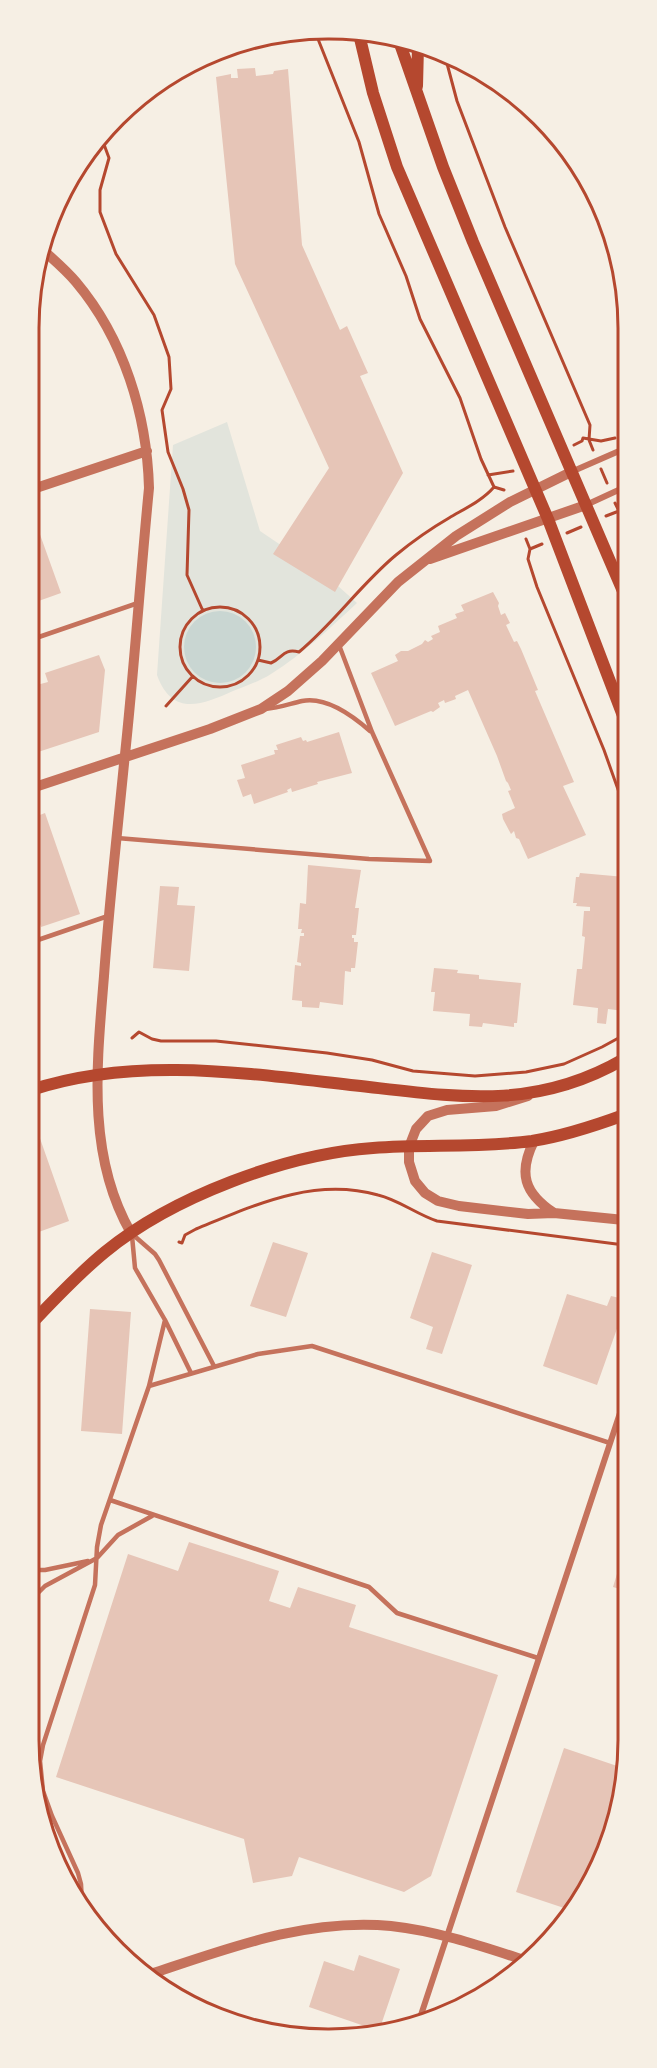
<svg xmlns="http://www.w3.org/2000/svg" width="657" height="2068" font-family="Overpass,sans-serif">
	<rect width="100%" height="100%" fill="#f6efe4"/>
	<path fill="#e2e4dc" d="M 227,422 L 260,531 L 328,577 L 357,603 C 330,628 303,654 271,674 C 260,681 246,686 233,691 C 202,705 172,717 157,675 L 173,445 Z"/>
	<path fill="#c9d6d2" d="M184 647a36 36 0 1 1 72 0a36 36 0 1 1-72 0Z"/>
	<path fill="#e6c5b7" d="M 255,68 L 256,76 L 273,74 L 274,71 L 288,69 L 302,245 L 340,330 L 347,326 L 368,373 L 360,376 L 403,473 L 335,592 L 273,554 L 329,468 L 235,264 L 216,77 L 231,74 L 231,78 L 238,78 L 237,69 Z
		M 33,515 L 61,593 L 33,603 Z
		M 493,592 L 499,603 L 498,606 L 501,615 L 505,613 L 510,623 L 506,625 L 514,642 L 517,641 L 521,649 L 538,690 L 535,691 L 574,782 L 563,786 L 586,835 L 528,859 L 519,839 L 516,838 L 514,831 L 511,834 L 503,819 L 502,814 L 515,808 L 508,791 L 511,790 L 508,783 L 506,781 L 497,756 L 468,690 L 455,696 L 456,699 L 445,703 L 444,700 L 438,703 L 440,707 L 433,712 L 431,711 L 395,726 L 371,673 L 398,661 L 395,655 L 401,651 L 408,651 L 422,644 L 425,640 L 428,642 L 433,639 L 431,636 L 440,632 L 438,626 L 457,618 L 455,614 L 464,611 L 461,605 Z
		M 99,655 L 105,670 L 99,732 L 32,754 L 33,686 L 48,682 L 45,673 Z
		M 339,732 L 352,773 L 317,782 L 318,784 L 292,792 L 291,788 L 287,790 L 288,792 L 254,804 L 251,794 L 243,797 L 237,780 L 245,778 L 241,765 L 275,754 L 274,750 L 278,750 L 276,745 L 301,737 L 303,741 L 306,740 L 307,742 Z
		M 45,813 L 80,914 L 41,927 L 32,901 L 32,818 Z
		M 308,865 L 361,870 L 355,908 L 359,908 L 356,935 L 352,935 L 352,938 L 354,938 L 354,942 L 358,942 L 355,968 L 351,968 L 351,972 L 345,971 L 343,1005 L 320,1002 L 319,1008 L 302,1007 L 302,1001 L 292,1000 L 295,965 L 301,966 L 301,963 L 297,962 L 300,936 L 304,936 L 304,933 L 301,933 L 302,929 L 298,929 L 300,903 L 306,904 Z
		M 580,873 L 625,877 L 624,1011 L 608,1009 L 606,1024 L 597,1023 L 598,1008 L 573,1005 L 577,969 L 582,969 L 585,937 L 582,936 L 584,911 L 590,911 L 590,907 L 576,906 L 577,903 L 573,903 L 576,877 L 579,877 Z
		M 160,886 L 179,887 L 177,905 L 195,906 L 189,971 L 153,968 Z
		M 434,968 L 458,970 L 457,973 L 479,975 L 479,979 L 521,983 L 517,1023 L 514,1023 L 514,1027 L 483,1023 L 482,1027 L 469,1026 L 470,1014 L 433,1011 L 435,992 L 431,992 Z
		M 36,1127 L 69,1221 L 36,1233 L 31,1218 L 31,1129 Z
		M 273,1242 L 308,1253 L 286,1317 L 250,1306 Z
		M 432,1252 L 472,1265 L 442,1354 L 426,1349 L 433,1327 L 410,1318 Z
		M 567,1294 L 607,1306 L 611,1296 L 624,1299 L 624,1309 L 597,1385 L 543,1366 Z
		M 90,1309 L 131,1312 L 122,1434 L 81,1431 Z
		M 189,1542 L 279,1571 L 269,1601 L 290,1608 L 298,1587 L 356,1605 L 349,1627 L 498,1675 L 431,1876 L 404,1892 L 299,1857 L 292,1876 L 253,1883 L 244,1839 L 56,1777 L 128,1554 L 178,1571 Z
		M 623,1554 L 623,1590 L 613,1587 Z
		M 564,1748 L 623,1768 L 623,1798 L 578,1906 L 573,1911 L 516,1892 Z
		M 359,1955 L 400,1969 L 379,2031 L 309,2007 L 324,1961 L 354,1971 Z"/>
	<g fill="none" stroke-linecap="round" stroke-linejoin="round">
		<path stroke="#b5482f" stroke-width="3" d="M 316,34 L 359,142 L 379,214 L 406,276 L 420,319 L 460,398 L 481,459 L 494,487 L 504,490
			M 445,56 L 457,101 L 505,227 L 590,425 L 589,440 L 593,450
			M 102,139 L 109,158 L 100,190 L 100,212 L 116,254 L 154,315 L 169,357 L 171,389 L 162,410 L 168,452 L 183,489 L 189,510 L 187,575 L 203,611
			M 574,445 L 582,441 L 583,438 L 601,441 L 615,438
			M 601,469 L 607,483
			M 488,475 L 513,471
			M 615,503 L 619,511 L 625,513
			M 606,516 L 619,511
			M 567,533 L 581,527
			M 526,539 L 530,549 L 528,559 L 537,587 L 604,750 L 625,809
			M 530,549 L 542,544
			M180 647a40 40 0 1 1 80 0a40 40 0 1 1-80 0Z
			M 258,660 L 271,663 C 283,658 283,648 299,652 C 335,622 361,584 396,555 C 413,541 430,529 449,518 C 464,509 482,501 494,487
			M 166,706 L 193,676
			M 132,1038 L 139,1032 L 152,1039 L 161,1041 L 216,1041 L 327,1053 L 372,1060 L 413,1071 L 475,1076 L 526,1072 L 564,1064 L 602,1047 L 624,1035
			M 179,1242 L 182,1243 L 185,1235 L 196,1229 C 255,1205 313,1177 378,1195 C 399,1200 416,1214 437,1221 L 624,1245"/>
		<path stroke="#c5725c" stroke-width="4.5" d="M 33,639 L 138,603
			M 265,709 C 279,708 289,704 302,701 C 327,696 353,716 370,731
			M 117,838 L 369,859 L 430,861 L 372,732 L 339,645
			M 32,942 L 108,916
			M 131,1233 L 155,1254 L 159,1260 L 214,1366
			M 132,1236 L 135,1268 L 165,1320 L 191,1373
			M 149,1386 L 258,1354 L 312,1346 L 610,1443
			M 110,1500 L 369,1587 L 397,1613 L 538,1658
			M 29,1570 L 45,1570 L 88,1561
			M 29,1602 L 45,1586 L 97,1558 L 118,1535 L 152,1516
			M 82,1903 L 81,1884 L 78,1873 L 52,1816 L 43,1791 L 40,1761 L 43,1745 L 95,1585 L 97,1547 L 101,1525 L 149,1386 L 165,1320"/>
		<path stroke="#c5725c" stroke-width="6" d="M 571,472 L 626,448
			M 586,505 L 625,487
			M 418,2024 L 624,1401"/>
		<path stroke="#c5725c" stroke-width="10" d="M 43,250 C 54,260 66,270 76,282 C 124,339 147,415 149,488 C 140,580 134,672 124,764 C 117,835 109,905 104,976 C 97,1063 86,1155 131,1233
			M 33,489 L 147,451
			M 430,559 L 586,505
			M 32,788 L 210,729 L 261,709 L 288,691 L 322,661 L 398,582 L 456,536 L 510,502 L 571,472
			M 528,1096 L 496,1106 L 447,1110 L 428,1116 L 416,1129 L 409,1147 L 409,1162 L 415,1181 L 425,1193 L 438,1201 L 459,1206 L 528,1214 L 554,1213 L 624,1220
			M 534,1141 C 518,1173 524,1193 554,1213
			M 151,1974 C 229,1948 307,1918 391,1926 C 437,1931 481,1946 524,1960"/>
		<path stroke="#b5482f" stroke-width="12" d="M 359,34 L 373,93 L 397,167 L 548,519 L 625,721
			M 398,38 L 443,167 L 473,242 L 625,596
			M 417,86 L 418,46
			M 31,1090 C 140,1054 257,1075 369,1087 C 463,1098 538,1109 624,1059
			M 30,1325 C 54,1300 78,1274 105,1252 C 172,1197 286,1154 373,1148 C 426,1144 479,1148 532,1141 C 564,1136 594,1126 624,1115"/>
	</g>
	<path d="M0 0H657V2068H0ZM328 39H329A289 289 0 0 1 618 328V1740A289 289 0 0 1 329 2029H328A289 289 0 0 1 39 1740V328A289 289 0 0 1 328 39Z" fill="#f6efe4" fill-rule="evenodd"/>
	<path fill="none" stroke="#b5482f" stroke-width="3" d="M328 39H329A289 289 0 0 1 618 328V1740A289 289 0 0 1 329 2029H328A289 289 0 0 1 39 1740V328A289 289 0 0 1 328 39Z"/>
</svg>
